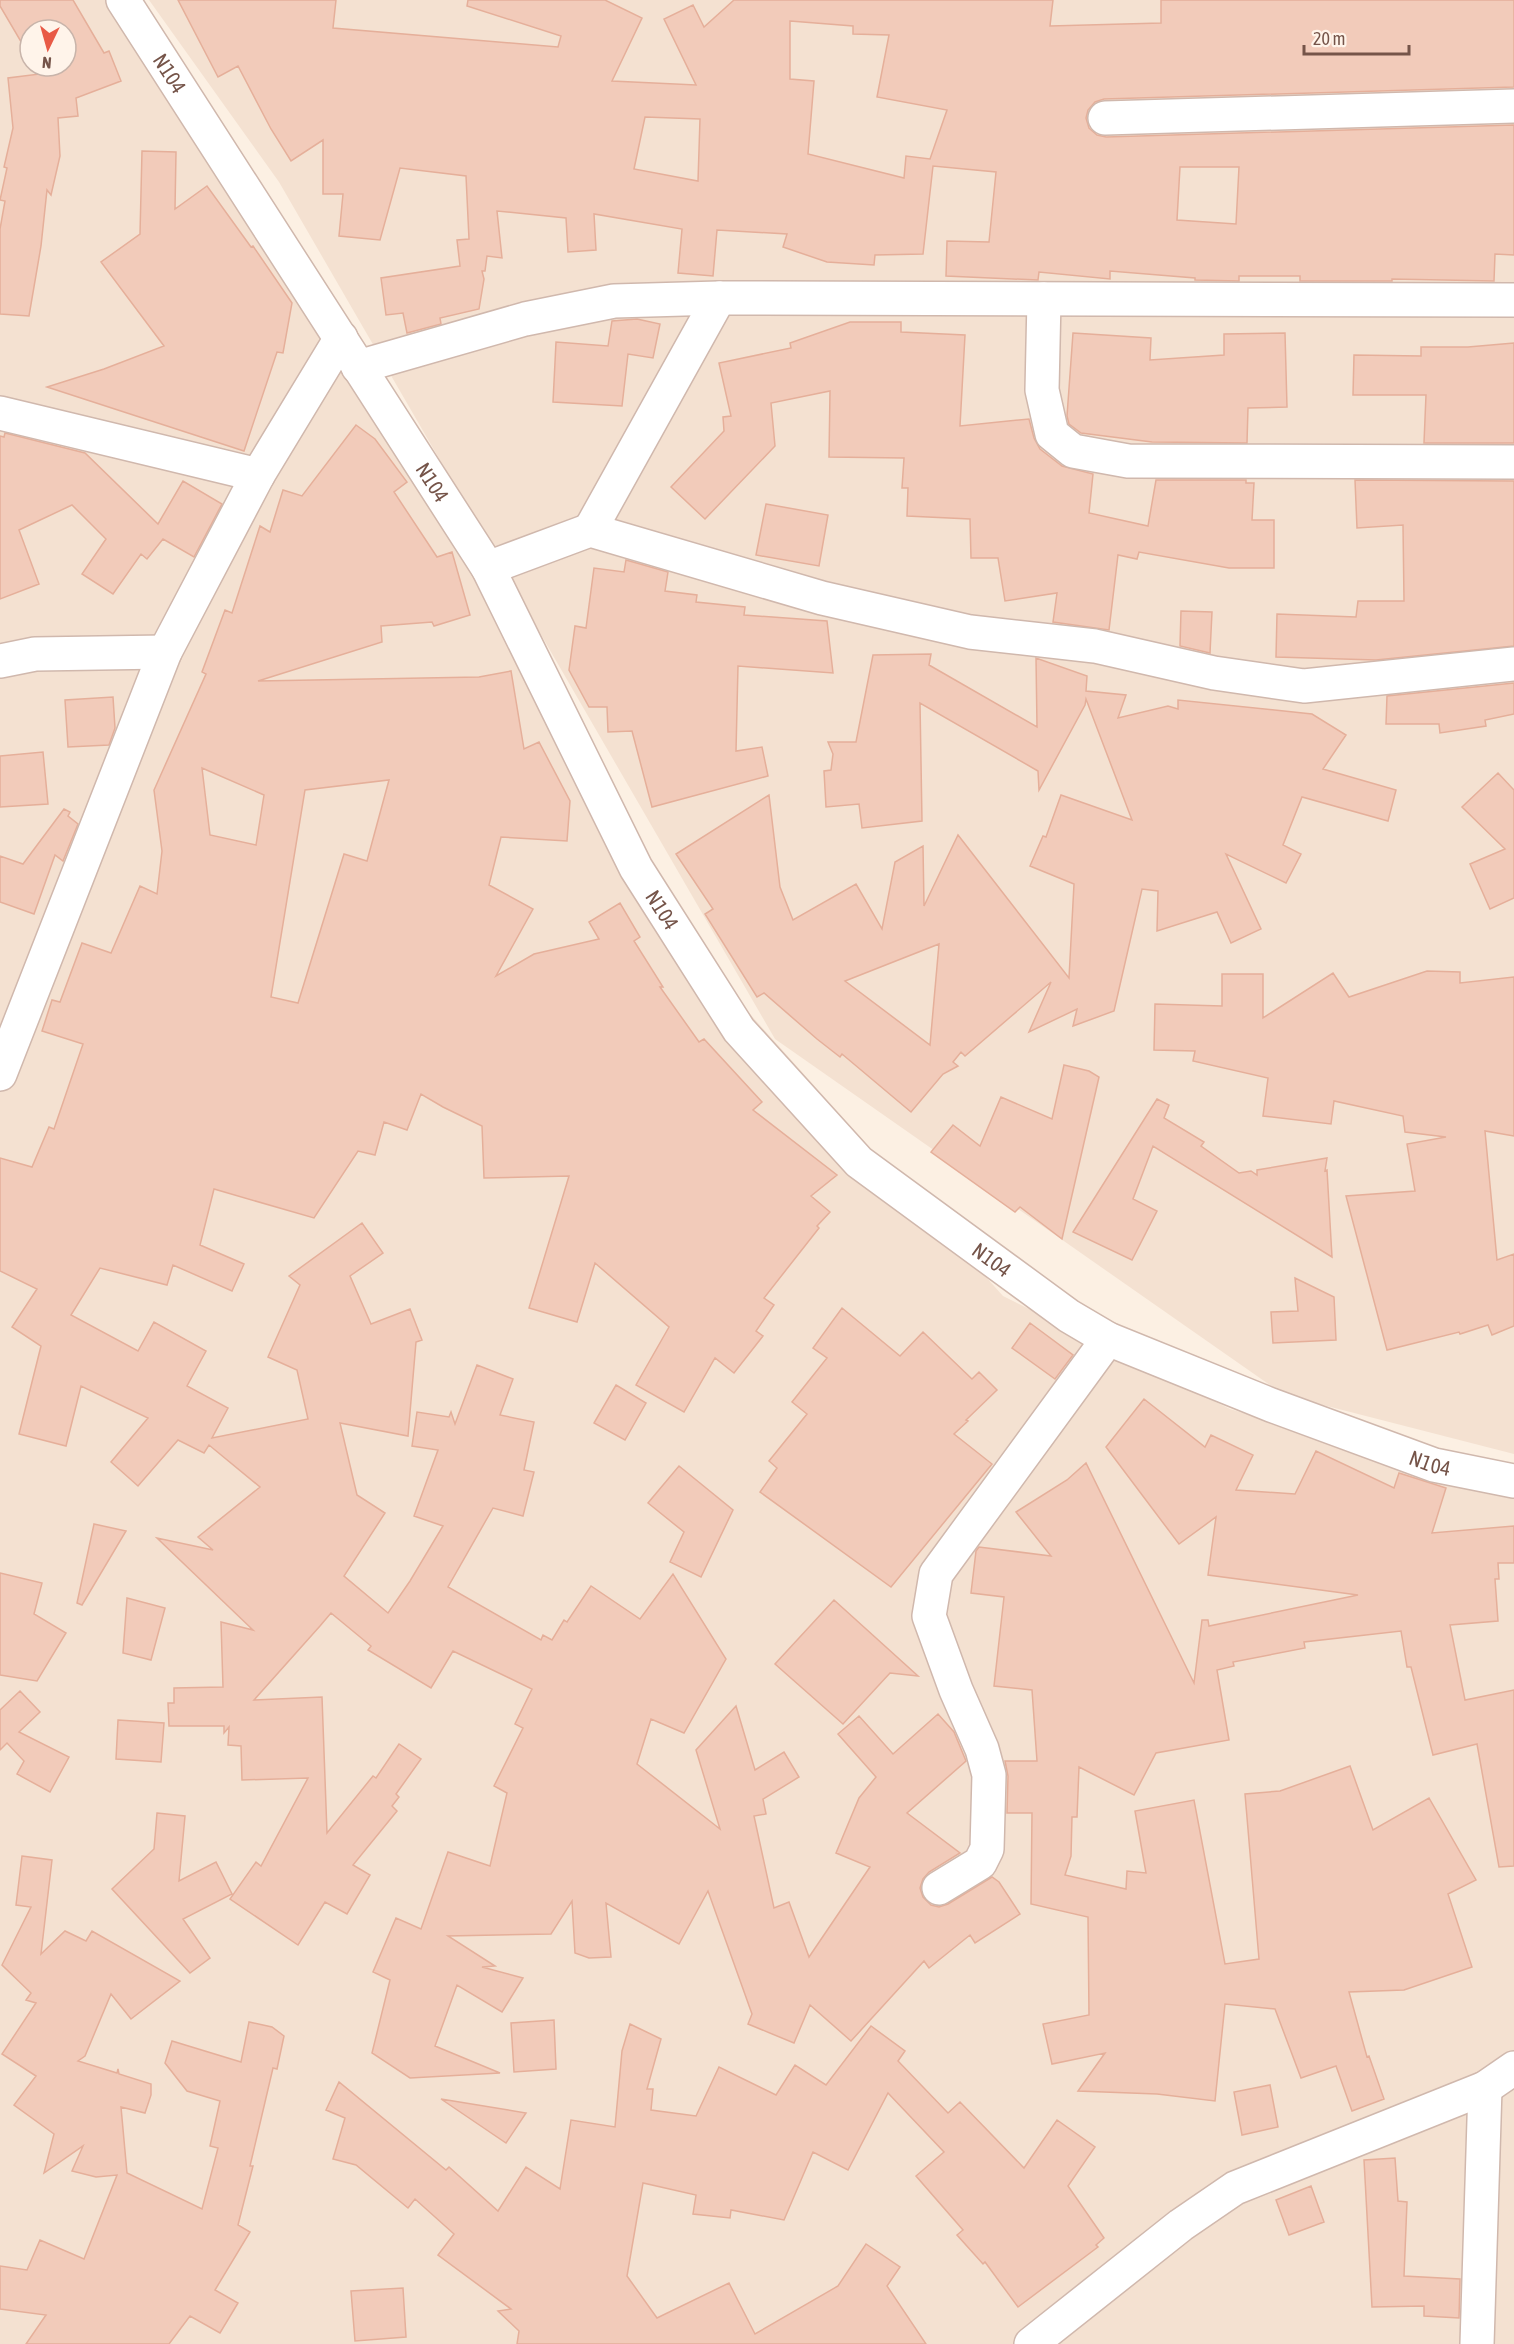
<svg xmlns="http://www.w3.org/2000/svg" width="1514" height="2344" font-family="'Asap Condensed',sans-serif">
	<rect width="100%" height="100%" fill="#fcf0e3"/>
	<path fill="#f4e1d1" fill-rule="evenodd" d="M 0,0 L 114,0 L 361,391 L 741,1004 L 1003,1296 L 1230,1409 L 1514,1495 L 1514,2344 L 0,2344 ZM 30,30 L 66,30 L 66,66 L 30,66 Z
		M 149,0 L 1514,0 L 1514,1454 L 1284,1395 L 775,1039 L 279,182 Z"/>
	<path fill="#f2cbba" stroke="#e5af9a" stroke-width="1.5" fill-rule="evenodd" d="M 0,0 L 73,0 L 104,53 L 109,51 L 121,81 L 76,98 L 78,116 L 58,118 L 60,156 L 51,195 L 47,190 L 41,246 L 29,316 L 0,314 L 0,229 L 5,201 L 0,200 L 7,168 L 4,167 L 13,128 L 8,78 L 40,74 L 35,66 L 66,66 L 66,30 L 30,30 L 30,57 L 0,6 Z
		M 178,0 L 336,0 L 333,28 L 558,47 L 561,36 L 467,6 L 468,0 L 605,0 L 642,18 L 612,81 L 696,85 L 664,19 L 693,5 L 704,27 L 734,0 L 1053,0 L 1050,26 L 1161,23 L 1161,0 L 1514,0 L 1514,87 L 1104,99 L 1095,102 L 1088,110 L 1086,118 L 1089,128 L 1097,135 L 1106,137 L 1514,125 L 1514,255 L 1495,254 L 1494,281 L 1392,279 L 1392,281 L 1300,281 L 1300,276 L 1239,276 L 1239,281 L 1195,280 L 1195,278 L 1110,271 L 1110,279 L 1039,272 L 1038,280 L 946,276 L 947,241 L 989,242 L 996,172 L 933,166 L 923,254 L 875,255 L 874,265 L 827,262 L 783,247 L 787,234 L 717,230 L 713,276 L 678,273 L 682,229 L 594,214 L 596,250 L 568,252 L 566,218 L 497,211 L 502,258 L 487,256 L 485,271 L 482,271 L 484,279 L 479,309 L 440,318 L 441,324 L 407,333 L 403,313 L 386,315 L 381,278 L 460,266 L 457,240 L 469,239 L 466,176 L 400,168 L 380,240 L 339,236 L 343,194 L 323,194 L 323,140 L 291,161 L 271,129 L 238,66 L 218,77 ZM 790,21 L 853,26 L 853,34 L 889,35 L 877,97 L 947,110 L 930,159 L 906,156 L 904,178 L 808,154 L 814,81 L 790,79 ZM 645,117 L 700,119 L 698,181 L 634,169 ZM 1180,167 L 1239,167 L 1236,224 L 1177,220 Z
		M 142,151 L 176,152 L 175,209 L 207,186 L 251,247 L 253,246 L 292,303 L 283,353 L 277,352 L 244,451 L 47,387 L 104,369 L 164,346 L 101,262 L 140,234 Z
		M 637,319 L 660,324 L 653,358 L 628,354 L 622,406 L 553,402 L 556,342 L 608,346 L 612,321 Z
		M 850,322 L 901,322 L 901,332 L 965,335 L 960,426 L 1029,419 L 1034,438 L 1040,449 L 1062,466 L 1093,474 L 1089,513 L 1148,526 L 1156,480 L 1246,480 L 1246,483 L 1254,483 L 1252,520 L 1274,520 L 1274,568 L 1229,568 L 1139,552 L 1137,559 L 1118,555 L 1109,630 L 1053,622 L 1057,593 L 1005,601 L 998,558 L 971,558 L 970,519 L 907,516 L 908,488 L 902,488 L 904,458 L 829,457 L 830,391 L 771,403 L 775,446 L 705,519 L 671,487 L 724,431 L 723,417 L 731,416 L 719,363 L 791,348 L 790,343 Z
		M 1073,333 L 1151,338 L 1150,360 L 1224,355 L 1224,334 L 1285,333 L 1287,407 L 1248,408 L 1247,443 L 1152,442 L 1081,433 L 1069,424 L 1067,416 Z
		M 1514,343 L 1514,443 L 1424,443 L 1426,395 L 1353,395 L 1354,355 L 1421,356 L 1421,347 L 1468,347 Z
		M 356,425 L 375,439 L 407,482 L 394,492 L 437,557 L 452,552 L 470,615 L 434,626 L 432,622 L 381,626 L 382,642 L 258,681 L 479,677 L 511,671 L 524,749 L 539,742 L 570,801 L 567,841 L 501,837 L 489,885 L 533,909 L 496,976 L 534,954 L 599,939 L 589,922 L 620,903 L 640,937 L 634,941 L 663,987 L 660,987 L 699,1042 L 704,1039 L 762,1102 L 753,1110 L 837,1175 L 811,1196 L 830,1212 L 817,1226 L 819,1228 L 764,1298 L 774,1305 L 756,1331 L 763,1336 L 734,1373 L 715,1358 L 684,1412 L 636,1385 L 669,1327 L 595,1263 L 577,1322 L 529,1308 L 569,1176 L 484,1178 L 482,1126 L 443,1107 L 421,1094 L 407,1130 L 384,1122 L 375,1155 L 358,1151 L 314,1218 L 214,1189 L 200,1245 L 244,1264 L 232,1291 L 173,1265 L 167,1285 L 100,1268 L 71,1315 L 138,1351 L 154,1322 L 206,1351 L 187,1386 L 228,1408 L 212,1438 L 308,1419 L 297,1370 L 268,1357 L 300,1285 L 289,1276 L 362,1223 L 383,1253 L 350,1276 L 371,1324 L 410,1309 L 422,1340 L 416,1342 L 408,1436 L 340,1423 L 357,1495 L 385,1513 L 344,1576 L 388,1613 L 410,1581 L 443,1526 L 414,1516 L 438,1450 L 412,1446 L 417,1412 L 449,1417 L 451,1412 L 455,1424 L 477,1365 L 513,1379 L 500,1415 L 534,1422 L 524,1470 L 534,1472 L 523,1516 L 493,1508 L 448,1587 L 541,1640 L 543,1635 L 552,1640 L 564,1620 L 567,1622 L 591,1586 L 640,1619 L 673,1574 L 726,1659 L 684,1733 L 651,1719 L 637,1764 L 720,1829 L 696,1750 L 736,1706 L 755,1770 L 784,1752 L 799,1777 L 763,1799 L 766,1814 L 754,1816 L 774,1908 L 789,1902 L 809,1957 L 870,1867 L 836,1853 L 859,1798 L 876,1777 L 838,1734 L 859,1716 L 893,1754 L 938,1714 L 954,1732 L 966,1761 L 907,1813 L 960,1853 L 929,1872 L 923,1879 L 920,1888 L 923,1897 L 931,1905 L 939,1907 L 948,1904 L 992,1877 L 999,1882 L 1020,1914 L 975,1943 L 970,1935 L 929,1968 L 924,1961 L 851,2041 L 810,2005 L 794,2043 L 748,2024 L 752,2014 L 708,1891 L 679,1944 L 606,1903 L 611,1957 L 589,1958 L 575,1953 L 572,1901 L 551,1934 L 448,1936 L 495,1966 L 482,1967 L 523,1978 L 502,2012 L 457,1985 L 435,2046 L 500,2073 L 410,2078 L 372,2053 L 390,1980 L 373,1972 L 396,1918 L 421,1929 L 448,1852 L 490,1866 L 507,1793 L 494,1786 L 523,1728 L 515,1724 L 532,1689 L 453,1651 L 431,1688 L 368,1650 L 371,1646 L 331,1613 L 320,1626 L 254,1700 L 322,1697 L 327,1833 L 373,1776 L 376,1778 L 399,1744 L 421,1759 L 396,1794 L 399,1797 L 392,1806 L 397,1811 L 353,1865 L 370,1875 L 347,1914 L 325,1902 L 298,1945 L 230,1899 L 256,1862 L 261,1866 L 308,1778 L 242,1780 L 241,1746 L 228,1745 L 229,1727 L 224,1733 L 224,1726 L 169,1726 L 168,1703 L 174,1703 L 174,1688 L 223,1687 L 221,1622 L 253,1630 L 157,1538 L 213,1550 L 198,1537 L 260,1487 L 209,1445 L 204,1453 L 178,1440 L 138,1486 L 111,1462 L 148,1418 L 81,1386 L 66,1446 L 19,1434 L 41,1346 L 12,1327 L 37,1289 L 0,1271 L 0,1158 L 32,1167 L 49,1127 L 54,1129 L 83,1044 L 42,1031 L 52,1000 L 60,1002 L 82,943 L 111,953 L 140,886 L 157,894 L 162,851 L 154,790 L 206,674 L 202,672 L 225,610 L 232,613 L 260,526 L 270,532 L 283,490 L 302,496 ZM 202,768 L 264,795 L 256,845 L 210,835 ZM 389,780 L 367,861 L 344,854 L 298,1003 L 271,997 L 305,790 Z
		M 5,433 L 85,453 L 158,524 L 183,481 L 222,504 L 194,557 L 163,539 L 147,559 L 141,554 L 113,594 L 82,574 L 106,539 L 72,505 L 19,530 L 39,584 L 0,599 L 0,436 L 4,437 Z
		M 1355,480 L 1514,481 L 1514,646 L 1376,660 L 1276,657 L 1277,614 L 1356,617 L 1358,601 L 1404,601 L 1403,525 L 1357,528 Z
		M 766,504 L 828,515 L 819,566 L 756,555 Z
		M 626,560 L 668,572 L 665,591 L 697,595 L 696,602 L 745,607 L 744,615 L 827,621 L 833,673 L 738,666 L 736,751 L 762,747 L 768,776 L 652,807 L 632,731 L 608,732 L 607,707 L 589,707 L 569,670 L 575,626 L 586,628 L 594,568 L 624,572 Z
		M 1181,611 L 1212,612 L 1210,653 L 1180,646 Z
		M 931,654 L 929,665 L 1037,727 L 1036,658 L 1087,676 L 1086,691 L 1126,695 L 1118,718 L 1168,706 L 1178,709 L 1178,700 L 1312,714 L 1346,735 L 1323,769 L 1396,790 L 1388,821 L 1302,797 L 1283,845 L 1301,854 L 1286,883 L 1226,854 L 1261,929 L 1231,943 L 1217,912 L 1157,931 L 1158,891 L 1142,889 L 1114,1011 L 1073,1026 L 1077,1009 L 1029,1032 L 1051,982 L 965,1056 L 961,1052 L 953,1062 L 958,1066 L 943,1074 L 911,1112 L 842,1054 L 840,1057 L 817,1039 L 764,993 L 757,997 L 705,914 L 713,909 L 676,854 L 769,795 L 780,887 L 793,920 L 856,884 L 882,929 L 895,862 L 923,846 L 924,906 L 958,835 L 1069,978 L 1074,884 L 1030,866 L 1043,836 L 1046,837 L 1061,795 L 1132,820 L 1086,699 L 1085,705 L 1039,790 L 1038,771 L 920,703 L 922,821 L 862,828 L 859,804 L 826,807 L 824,771 L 831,770 L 833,754 L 828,742 L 856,742 L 873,655 ZM 939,944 L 930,1045 L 845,981 Z
		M 1514,683 L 1514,714 L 1485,720 L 1486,726 L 1440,733 L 1439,724 L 1386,724 L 1387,696 Z
		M 113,697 L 115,728 L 109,745 L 68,747 L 65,700 Z
		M 43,752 L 48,804 L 0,807 L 0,756 Z
		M 1498,773 L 1514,790 L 1514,898 L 1490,909 L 1470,864 L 1505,849 L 1462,807 Z
		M 64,809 L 70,812 L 68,816 L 78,824 L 63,861 L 55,855 L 34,914 L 0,902 L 0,856 L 23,864 Z
		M 1427,971 L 1460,972 L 1460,983 L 1514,977 L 1514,1136 L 1485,1131 L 1497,1260 L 1514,1254 L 1514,1326 L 1492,1335 L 1488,1325 L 1460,1334 L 1459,1332 L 1387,1350 L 1346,1196 L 1415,1191 L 1407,1144 L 1446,1137 L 1405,1132 L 1403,1116 L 1334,1101 L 1331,1124 L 1263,1116 L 1268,1078 L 1193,1061 L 1195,1051 L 1154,1050 L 1155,1004 L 1222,1006 L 1222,974 L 1263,974 L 1263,1018 L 1333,973 L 1349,997 Z
		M 1064,1065 L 1089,1071 L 1099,1077 L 1062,1239 L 1020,1207 L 1015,1212 L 931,1152 L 953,1125 L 980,1146 L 1001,1097 L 1052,1119 Z
		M 1157,1099 L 1169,1105 L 1164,1118 L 1204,1142 L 1201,1146 L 1239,1173 L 1251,1171 L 1257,1175 L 1257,1170 L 1327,1158 L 1325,1171 L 1327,1170 L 1332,1257 L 1153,1146 L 1133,1199 L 1157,1211 L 1132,1260 L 1073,1232 Z
		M 1295,1278 L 1334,1297 L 1336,1340 L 1273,1343 L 1271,1312 L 1298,1311 Z
		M 842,1308 L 900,1356 L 923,1332 L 972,1379 L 979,1372 L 997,1390 L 966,1420 L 968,1421 L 954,1434 L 992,1464 L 891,1587 L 760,1492 L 777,1468 L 769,1461 L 807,1414 L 792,1402 L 827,1358 L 813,1348 Z
		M 1030,1323 L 1073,1355 L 1055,1379 L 1012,1348 Z
		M 616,1385 L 646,1403 L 625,1440 L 594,1423 Z
		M 1144,1399 L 1205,1447 L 1211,1435 L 1253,1455 L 1236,1490 L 1295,1494 L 1316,1451 L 1394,1488 L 1399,1473 L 1446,1488 L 1432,1533 L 1514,1526 L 1514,1563 L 1498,1563 L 1499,1579 L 1495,1579 L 1498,1621 L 1450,1625 L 1465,1700 L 1514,1690 L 1514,1866 L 1499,1867 L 1477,1744 L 1433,1755 L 1411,1667 L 1407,1667 L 1401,1631 L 1304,1642 L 1305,1648 L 1233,1662 L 1234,1666 L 1217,1670 L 1229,1740 L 1156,1753 L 1134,1795 L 1079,1767 L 1077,1817 L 1072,1817 L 1071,1856 L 1065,1875 L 1126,1889 L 1127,1871 L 1146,1873 L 1135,1811 L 1194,1800 L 1225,1964 L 1259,1959 L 1245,1794 L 1280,1791 L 1350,1766 L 1373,1830 L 1429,1798 L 1476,1880 L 1448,1894 L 1472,1967 L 1404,1990 L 1349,1992 L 1367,2057 L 1369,2056 L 1384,2099 L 1352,2111 L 1336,2066 L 1301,2078 L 1275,2009 L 1225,2004 L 1215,2101 L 1157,2094 L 1078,2091 L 1105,2053 L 1052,2064 L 1043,2024 L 1089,2015 L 1088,1917 L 1031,1904 L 1032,1813 L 1007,1813 L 1008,1776 L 1005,1761 L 1037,1761 L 1032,1690 L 994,1686 L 1004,1597 L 971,1593 L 976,1551 L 979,1547 L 1051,1556 L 1016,1512 L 1067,1480 L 1086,1463 L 1194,1683 L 1202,1620 L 1208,1620 L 1209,1626 L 1358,1595 L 1208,1575 L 1216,1517 L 1179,1544 L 1106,1447 Z
		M 679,1466 L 733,1510 L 701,1577 L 670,1562 L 684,1532 L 648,1503 Z
		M 94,1524 L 126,1531 L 82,1605 L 77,1603 Z
		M 0,1573 L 42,1583 L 34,1614 L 66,1633 L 37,1681 L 0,1675 Z
		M 127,1598 L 165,1608 L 151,1660 L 123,1653 Z
		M 834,1600 L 918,1676 L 890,1673 L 843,1724 L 775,1664 Z
		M 20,1691 L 40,1712 L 19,1732 L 69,1757 L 50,1792 L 17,1774 L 24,1761 L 7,1743 L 0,1750 L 0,1710 Z
		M 118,1720 L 164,1723 L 161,1762 L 116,1759 Z
		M 157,1813 L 185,1816 L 179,1881 L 216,1862 L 232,1894 L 183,1919 L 210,1958 L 190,1973 L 112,1889 L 154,1849 Z
		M 22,1856 L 52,1860 L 41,1954 L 65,1931 L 86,1941 L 92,1931 L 180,1981 L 131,2019 L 111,1994 L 85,2056 L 78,2061 L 117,2073 L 118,2069 L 119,2074 L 151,2084 L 151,2095 L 145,2113 L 121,2107 L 127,2173 L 202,2209 L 218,2148 L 210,2146 L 220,2101 L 187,2091 L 165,2063 L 172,2041 L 241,2062 L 249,2022 L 272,2027 L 284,2036 L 277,2069 L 273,2068 L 250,2166 L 253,2166 L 238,2225 L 250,2232 L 215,2290 L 238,2303 L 220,2333 L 190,2316 L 169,2344 L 26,2344 L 46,2315 L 0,2309 L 0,2266 L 27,2270 L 40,2240 L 84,2259 L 117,2175 L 96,2177 L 72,2171 L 83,2146 L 44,2173 L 54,2134 L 14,2105 L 36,2076 L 2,2054 L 36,2003 L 26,2000 L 31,1993 L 2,1965 L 31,1907 L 16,1905 Z
		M 554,2020 L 556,2069 L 514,2072 L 511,2023 Z
		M 630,2024 L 661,2039 L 647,2089 L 653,2089 L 651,2110 L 696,2116 L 719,2067 L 776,2095 L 795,2065 L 826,2085 L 871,2026 L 905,2051 L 898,2061 L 948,2113 L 960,2102 L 1024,2168 L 1057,2120 L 1095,2147 L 1068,2186 L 1104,2238 L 1096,2245 L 1098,2247 L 1018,2307 L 985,2262 L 983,2264 L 957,2235 L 963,2230 L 916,2176 L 944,2152 L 888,2093 L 848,2170 L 813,2152 L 784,2220 L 731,2210 L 730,2218 L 693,2214 L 696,2195 L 643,2183 L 627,2276 L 657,2318 L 729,2283 L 755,2334 L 838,2286 L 866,2244 L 900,2267 L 887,2286 L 926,2344 L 517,2344 L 519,2331 L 498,2311 L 511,2309 L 438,2255 L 454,2234 L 415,2199 L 408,2208 L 356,2165 L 333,2159 L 345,2118 L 326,2110 L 339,2082 L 446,2170 L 449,2167 L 498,2211 L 526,2167 L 560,2189 L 571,2120 L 615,2127 L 622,2051 Z
		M 1270,2085 L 1278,2127 L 1242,2135 L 1234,2092 Z
		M 441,2099 L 526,2113 L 506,2143 Z
		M 1395,2158 L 1398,2201 L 1407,2202 L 1404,2276 L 1460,2279 L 1459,2318 L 1424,2316 L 1424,2306 L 1372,2307 L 1364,2160 Z
		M 1311,2186 L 1324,2222 L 1289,2235 L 1276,2200 Z
		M 403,2288 L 406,2337 L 355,2341 L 351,2291 Z"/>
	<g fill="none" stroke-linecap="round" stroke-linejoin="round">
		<g stroke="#d0b8ad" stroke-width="36">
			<g id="minor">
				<path id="s1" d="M 123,0 L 488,568 L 636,868 L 739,1030 L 859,1162 L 1069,1316 L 1108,1339 L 1271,1405 L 1434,1465 L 1514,1481"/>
				<path d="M 1105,118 L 1514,106"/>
				<path d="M 1044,299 L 1042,390 L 1052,434 L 1073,451 L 1128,461 L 1514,462"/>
				<path d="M 358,367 L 525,319 L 614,301 L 719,298 L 1514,300"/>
				<path d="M 0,413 L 258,475"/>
				<path d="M 590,530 L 719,298"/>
				<path d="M 488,568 L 590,530 L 822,598 L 970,632 L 1095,646 L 1214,673 L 1304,686 L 1514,664"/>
				<path d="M 0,661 L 35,654 L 165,652"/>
				<path d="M 0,1074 L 165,652 L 258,475 L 341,338"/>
				<path d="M 939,1888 L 980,1863 L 987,1849 L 989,1775 L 982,1749 L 956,1690 L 929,1616 L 936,1574 L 1108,1339"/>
				<path d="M 1031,2344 L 1181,2225 L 1235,2188 L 1485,2088 L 1514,2068"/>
				<path d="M 1477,2344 L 1485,2088"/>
			</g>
		</g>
		<use href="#minor" stroke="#fff" stroke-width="33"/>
	</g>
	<g text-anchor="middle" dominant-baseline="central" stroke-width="6" stroke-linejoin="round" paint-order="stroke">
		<g font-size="21" fill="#755449" stroke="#fff4ea">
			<text stroke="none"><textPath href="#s1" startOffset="87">N104</textPath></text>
			<text stroke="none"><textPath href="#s1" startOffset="573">N104</textPath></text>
			<text stroke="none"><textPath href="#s1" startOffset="1059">N104</textPath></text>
			<text stroke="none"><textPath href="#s1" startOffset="1545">N104</textPath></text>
			<text stroke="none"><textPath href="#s1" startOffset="2031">N104</textPath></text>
		</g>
	</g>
	<g transform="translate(48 48) rotate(185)"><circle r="28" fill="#fff4ea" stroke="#c8b4aa" stroke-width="1.5"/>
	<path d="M0-4.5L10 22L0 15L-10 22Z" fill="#e85a46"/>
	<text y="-9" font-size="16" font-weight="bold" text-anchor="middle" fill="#755449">N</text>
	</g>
	<path d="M1304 45v9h105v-9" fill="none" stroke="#755449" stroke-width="3"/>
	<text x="1313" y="45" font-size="18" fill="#755449" stroke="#fff4ea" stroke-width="4.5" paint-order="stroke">20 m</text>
</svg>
